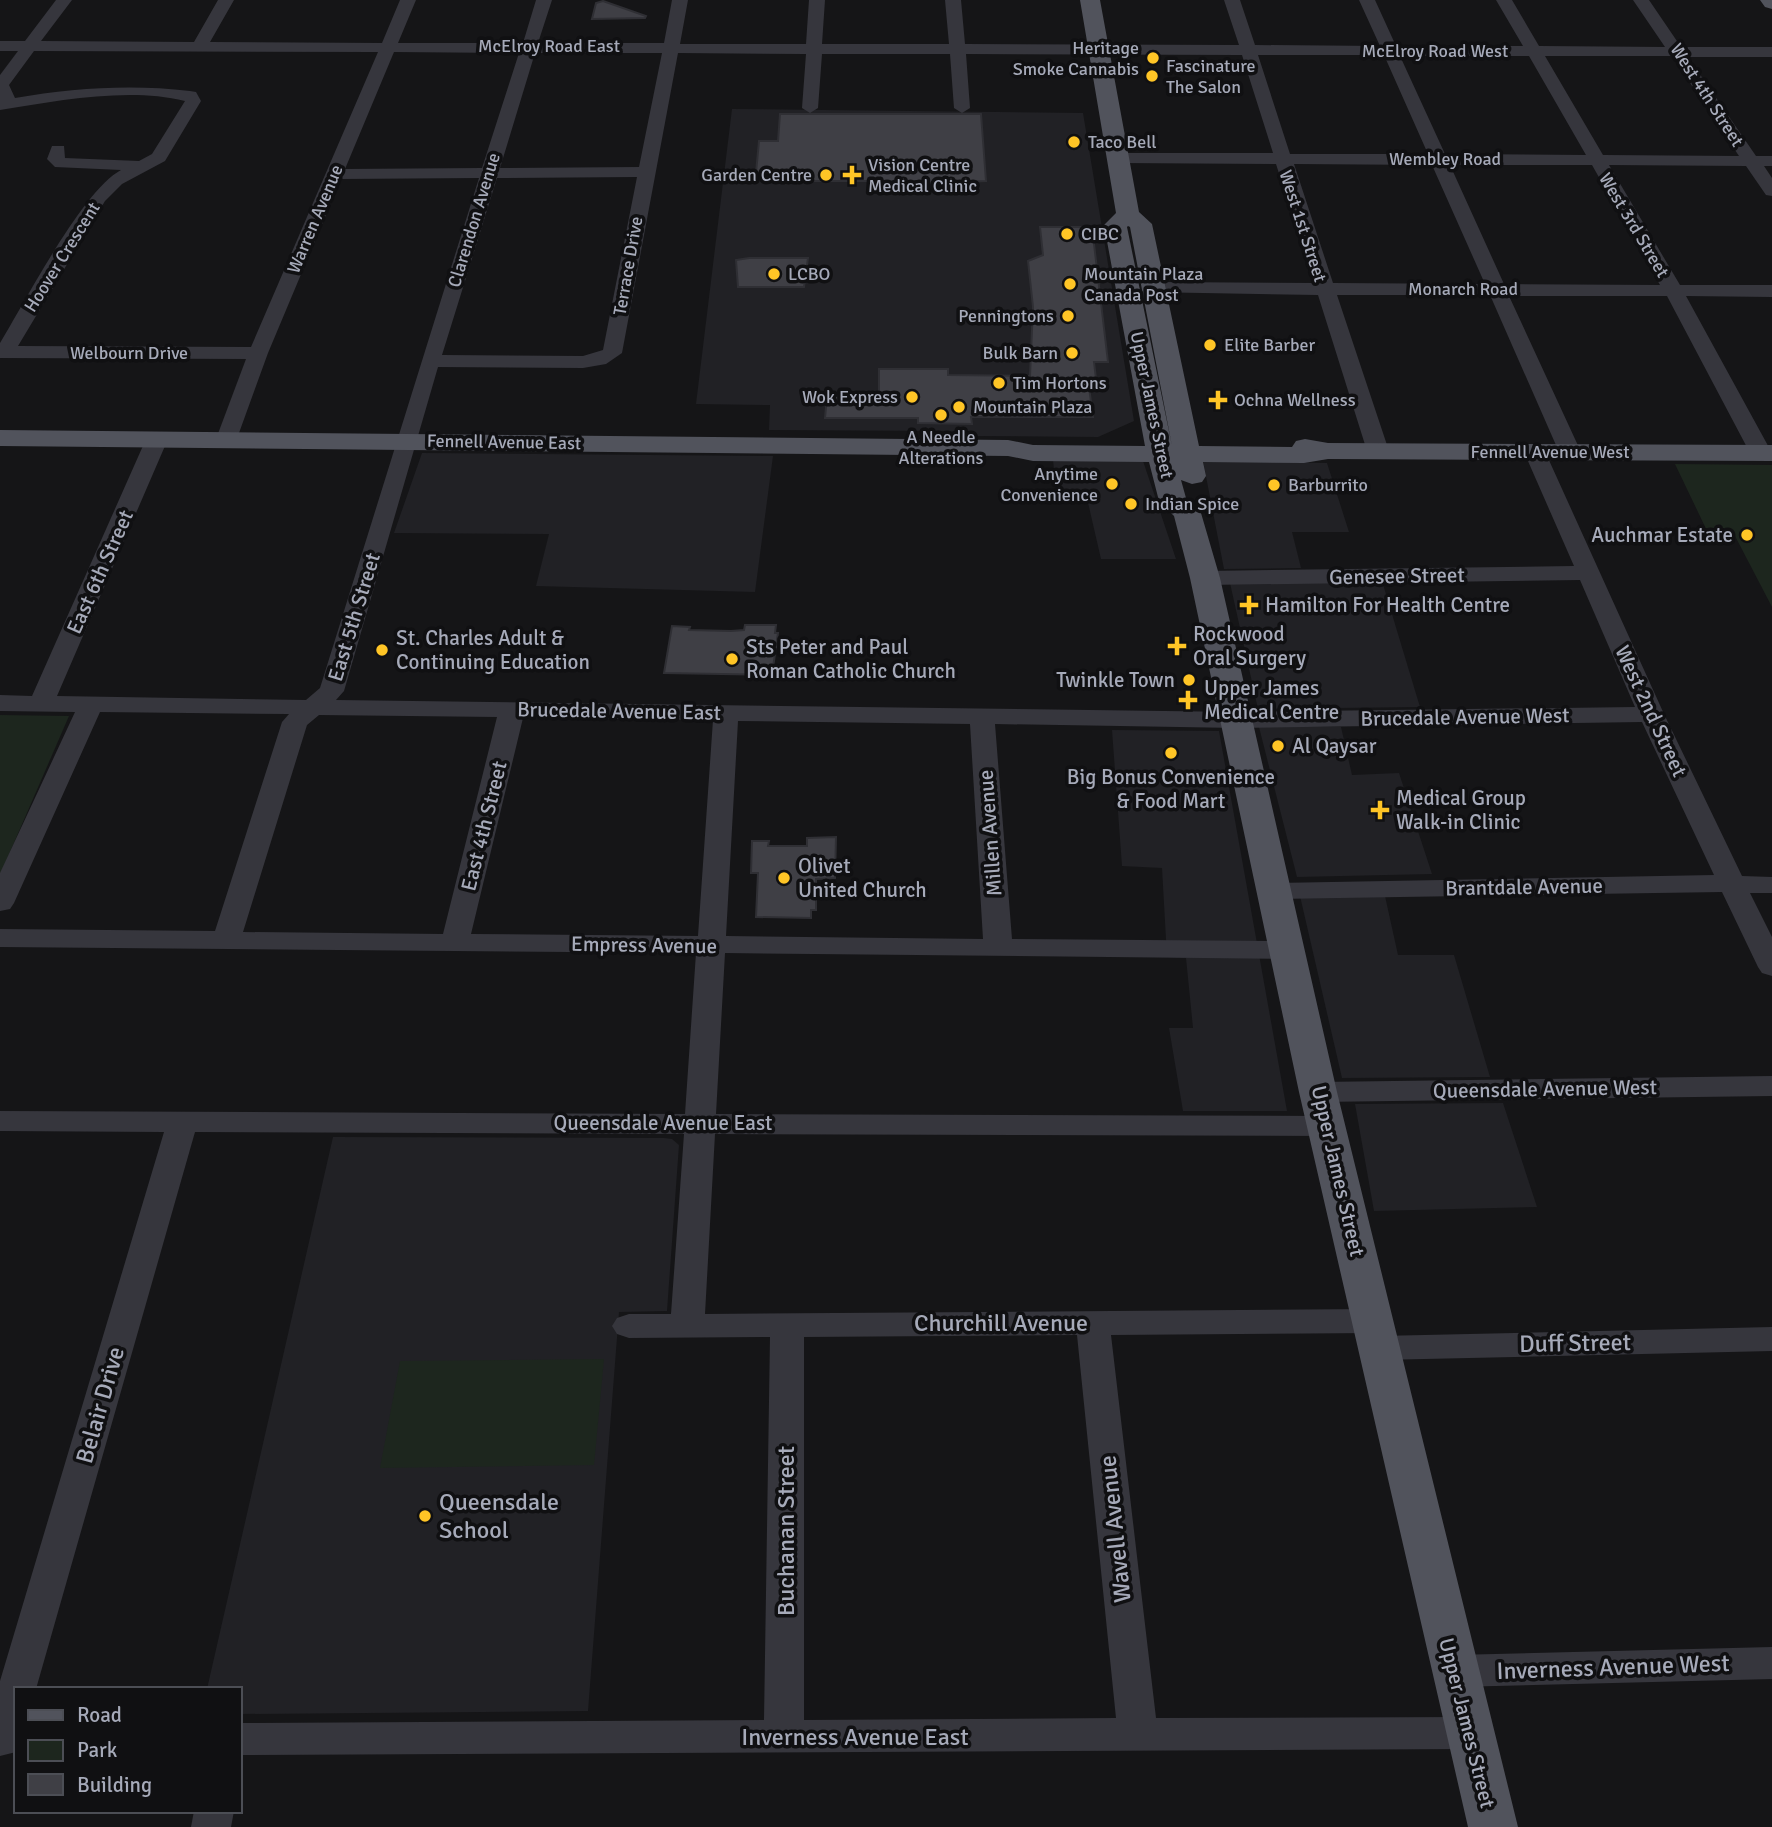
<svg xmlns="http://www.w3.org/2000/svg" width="1772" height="1827" font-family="Signika,sans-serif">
	<rect width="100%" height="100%" fill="#151517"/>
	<path fill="#212125" d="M 732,109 L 1083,113 L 1134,421 L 1098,437 L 976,436 L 949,431 L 769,430 L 770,405 L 696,404 Z
		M 422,453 L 773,456 L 755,592 L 536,586 L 549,534 L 394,533 Z
		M 1053,459 L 1143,461 L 1176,559 L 1101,559 L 1086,494 L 1056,494 Z
		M 1203,461 L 1327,463 L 1349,532 L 1292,532 L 1301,568 L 1224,569 Z
		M 1382,581 L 1420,707 L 1258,709 L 1230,583 Z
		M 1259,727 L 1341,727 L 1352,775 L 1399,773 L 1432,874 L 1297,877 Z
		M 1112,730 L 1219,731 L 1287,1111 L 1183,1111 L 1169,1028 L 1193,1028 L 1186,958 L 1167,957 L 1162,868 L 1122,866 Z
		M 1300,896 L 1385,896 L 1398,955 L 1454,955 L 1490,1077 L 1342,1078 Z
		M 1503,1103 L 1537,1207 L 1374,1211 L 1355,1104 Z
		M 333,1137 L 664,1138 L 672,1139 L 679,1145 L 667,1311 L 619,1312 L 588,1711 L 240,1714 L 240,1689 L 207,1689 Z"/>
	<path fill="#1d261e" d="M 1675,464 L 1772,465 L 1772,607 L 1735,536 L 1709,535 Z
		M 0,715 L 69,716 L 0,875 Z
		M 604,1359 L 594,1465 L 380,1468 L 400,1361 Z"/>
	<path fill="#3f3f45" stroke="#2f2f34" stroke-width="2" d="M 603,1 L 646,16 L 645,18 L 592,19 L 596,3 Z
		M 780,114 L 981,114 L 986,181 L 894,184 L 894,181 L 813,181 L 813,173 L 756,173 L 759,141 L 778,141 Z
		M 1040,227 L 1092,227 L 1108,362 L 1094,362 L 1097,387 L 1089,387 L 1093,417 L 971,417 L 972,424 L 918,423 L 918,418 L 825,418 L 827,396 L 879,396 L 879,369 L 948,369 L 948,375 L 1030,376 L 1033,307 L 1028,261 L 1043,255 Z
		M 749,258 L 808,258 L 804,287 L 738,287 L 736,260 Z
		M 745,625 L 776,625 L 775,633 L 778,633 L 772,675 L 664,673 L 672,626 L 690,627 L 689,630 L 731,631 L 744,630 Z
		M 836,837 L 835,878 L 816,879 L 816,910 L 811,910 L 811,918 L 756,917 L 758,873 L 751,873 L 752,841 L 769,841 L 768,846 L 807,846 L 807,838 Z"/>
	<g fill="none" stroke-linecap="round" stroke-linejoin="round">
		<path fill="#36363d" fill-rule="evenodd" d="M 56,0 L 72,0 L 41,41 L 194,42 L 218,0 L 234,0 L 210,42 L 382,43 L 400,0 L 416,0 L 398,43 L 523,43 L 536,0 L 552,0 L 538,43 L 664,43 L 672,0 L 688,0 L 680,44 L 806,44 L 809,0 L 825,0 L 822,44 L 949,44 L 945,0 L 961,0 L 965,44 L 1239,45 L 1224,0 L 1240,0 L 1255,45 L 1380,46 L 1359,0 L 1375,0 L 1396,46 L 1523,46 L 1496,0 L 1512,0 L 1539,46 L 1665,47 L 1633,0 L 1649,0 L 1681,47 L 1772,47 L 1772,57 L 1688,57 L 1756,156 L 1772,156 L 1772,166 L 1764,166 L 1772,178 L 1772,196 L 1766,195 L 1746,166 L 1609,165 L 1680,285 L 1772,285 L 1772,297 L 1686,296 L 1772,453 L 1761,459 L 1750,453 L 1667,296 L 1509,296 L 1581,452 L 1570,458 L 1559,452 L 1490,295 L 1337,295 L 1389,451 L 1378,457 L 1367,451 L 1318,295 L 1147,292 L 1144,288 L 1154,282 L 1314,283 L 1276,164 L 1119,163 L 1110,158 L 1119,153 L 1273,153 L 1242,55 L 966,54 L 970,108 L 962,113 L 954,108 L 950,54 L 822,54 L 818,108 L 810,113 L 802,108 L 806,54 L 678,53 L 622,353 L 606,364 L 583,368 L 438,367 L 344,691 L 336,700 L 1238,712 L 1635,707 L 1580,580 L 1205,585 L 1197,583 L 1193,578 L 1197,573 L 1205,571 L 1574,566 L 1524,452 L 1535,446 L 1543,447 L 1664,714 L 1742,876 L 1772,877 L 1772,893 L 1750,893 L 1772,937 L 1772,976 L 1762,973 L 1758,967 L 1722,892 L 1276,899 L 1266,897 L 1262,891 L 1266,885 L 1276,883 L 1714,875 L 1642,722 L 1238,728 L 995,724 L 1012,939 L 1289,941 L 1299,944 L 1303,950 L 1299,956 L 1289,959 L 725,953 L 716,1114 L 1326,1116 L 1337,1119 L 1341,1126 L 1337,1133 L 1326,1136 L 715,1134 L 705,1314 L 1374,1309 L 1386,1313 L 1391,1321 L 1386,1329 L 1374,1333 L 1111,1335 L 1156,1718 L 1471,1717 L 1485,1721 L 1491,1733 L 1485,1745 L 1471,1749 L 240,1755 L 240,1723 L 764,1720 L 770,1337 L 629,1338 L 617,1334 L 612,1326 L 617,1318 L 629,1314 L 671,1314 L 684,1134 L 195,1132 L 36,1689 L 16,1689 L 16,1752 L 0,1756 L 0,1681 L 164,1132 L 0,1131 L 0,1111 L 685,1114 L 696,953 L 0,947 L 0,929 L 215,931 L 282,722 L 289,714 L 100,712 L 14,903 L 10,909 L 0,911 L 0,873 L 75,712 L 0,711 L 0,695 L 32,696 L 146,439 L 157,433 L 168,439 L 57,696 L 306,700 L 320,688 L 479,178 L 341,179 L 268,353 L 235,444 L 227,445 L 216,439 L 246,359 L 0,358 L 0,343 C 25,302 82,191 121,170 L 55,167 L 47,159 L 52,146 L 64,146 L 65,158 L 139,161 L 152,154 L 185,101 C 127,87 58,101 0,110 L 0,75 L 18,51 L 0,51 L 0,41 L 25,41 ZM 34,51 L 378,52 L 251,347 L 18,346 L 105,201 L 122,184 L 165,161 L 201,101 L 196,92 L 190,91 C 131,84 73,88 15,98 L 9,85 ZM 394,52 L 519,53 L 482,168 L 345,169 ZM 535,53 L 662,53 L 639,167 L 500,168 ZM 1258,55 L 1384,55 L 1428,154 L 1290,154 ZM 1400,56 L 1529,56 L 1586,155 L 1445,154 ZM 1545,56 L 1672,56 L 1739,156 L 1603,155 ZM 1294,164 L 1432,165 L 1485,284 L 1333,283 ZM 1450,165 L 1592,165 L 1660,285 L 1504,284 ZM 637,177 L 603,350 L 583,356 L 442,355 L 497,178 ZM 319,715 L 497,717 L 443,934 L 243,932 L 307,725 ZM 523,718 L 713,720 L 698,936 L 471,934 ZM 738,721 L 970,724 L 983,939 L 726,936 ZM 1077,1335 L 1116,1718 L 804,1720 L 804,1337 Z
			M 1772,1076 L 1772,1096 L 1318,1102 L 1307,1099 L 1303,1092 L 1307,1085 L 1318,1082 Z
			M 1772,1327 L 1772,1351 L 1379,1360 L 1367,1357 L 1362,1348 L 1367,1339 L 1379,1336 Z
			M 1772,1647 L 1772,1679 L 1454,1687 L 1440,1682 L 1435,1671 L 1440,1660 L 1454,1655 Z
			M 194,1811 L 234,1811 L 231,1827 L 191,1827 Z"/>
		<path fill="#51535c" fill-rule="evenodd" d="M 1080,0 L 1100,0 L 1139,212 L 1152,224 L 1199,446 L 1292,447 L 1296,441 L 1305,439 L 1328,443 L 1772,445 L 1772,461 L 1328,459 L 1304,463 L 1203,462 L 1206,476 L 1202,482 L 1192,484 L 1181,480 L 1186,498 L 1201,513 L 1220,578 L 1337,1092 L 1518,1827 L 1468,1827 L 1299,1092 L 1190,578 L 1174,516 L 1159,501 L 1149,462 L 1033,461 L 1008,456 L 0,446 L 0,430 L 1008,440 L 1033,445 L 1145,446 L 1104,225 L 1116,213 ZM 1128,226 L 1130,227 L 1172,446 L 1127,227 Z
			M 1760,0 L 1772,0 L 1772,9 L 1765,7 Z"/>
	</g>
	<g fill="#ffc526" stroke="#101012" stroke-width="2.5">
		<circle cx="1153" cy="58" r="7"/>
		<circle cx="1152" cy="76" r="7"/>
		<circle cx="1074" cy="142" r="7"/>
		<circle cx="826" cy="175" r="7"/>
		<path d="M848.5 164.5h7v7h7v7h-7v7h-7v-7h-7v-7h7z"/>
		<circle cx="1067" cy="234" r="7"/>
		<circle cx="774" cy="274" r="7"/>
		<circle cx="1070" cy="284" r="7"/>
		<circle cx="1068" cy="316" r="7"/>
		<circle cx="1210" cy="345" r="7"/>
		<circle cx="1072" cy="353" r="7"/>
		<circle cx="999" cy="383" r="7"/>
		<circle cx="912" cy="397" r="7"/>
		<path d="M1214.5 389.5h7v7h7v7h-7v7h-7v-7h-7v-7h7z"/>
		<circle cx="959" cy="407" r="7"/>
		<circle cx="941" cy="415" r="7"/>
		<circle cx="1112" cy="484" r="7"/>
		<circle cx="1274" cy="485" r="7"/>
		<circle cx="1131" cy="504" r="7"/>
		<circle cx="1747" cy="535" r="7"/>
		<path d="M1245.5 594.5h7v7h7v7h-7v7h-7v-7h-7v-7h7z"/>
		<path d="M1173.5 635.5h7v7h7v7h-7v7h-7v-7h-7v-7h7z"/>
		<circle cx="382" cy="650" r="7"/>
		<circle cx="732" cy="659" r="7"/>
		<circle cx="1189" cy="680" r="7"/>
		<path d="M1184.5 689.5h7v7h7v7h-7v7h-7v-7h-7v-7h7z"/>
		<circle cx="1278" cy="746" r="7"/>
		<circle cx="1171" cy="753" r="7"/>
		<path d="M1376.5 799.5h7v7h7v7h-7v7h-7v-7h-7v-7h7z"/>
		<circle cx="784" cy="878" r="7"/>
		<circle cx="425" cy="1516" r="7"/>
	</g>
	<g text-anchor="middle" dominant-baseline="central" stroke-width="7" stroke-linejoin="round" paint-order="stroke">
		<g font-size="18" fill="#a6aab9" stroke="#101012">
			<text x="549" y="46">McElroy Road East</text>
			<text x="1435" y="51">McElroy Road West</text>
			<text transform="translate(1707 95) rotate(57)">West 4th Street</text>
			<text x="1445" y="159">Wembley Road</text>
			<text transform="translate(315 219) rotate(-67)">Warren Avenue</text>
			<text transform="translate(474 220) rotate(-73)">Clarendon Avenue</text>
			<text transform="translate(1634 225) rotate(59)">West 3rd Street</text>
			<text transform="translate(1303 226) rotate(72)">West 1st Street</text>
			<text transform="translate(62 257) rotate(-58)">Hoover Crescent</text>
			<text transform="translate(628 266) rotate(-80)">Terrace Drive</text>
			<text x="1463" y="289">Monarch Road</text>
			<text x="129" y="353">Welbourn Drive</text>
			<text transform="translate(1152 405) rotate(78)">Upper James Street</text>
			<text transform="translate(504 442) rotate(1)">Fennell Avenue East</text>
			<text x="1550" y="452">Fennell Avenue West</text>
		</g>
		<g font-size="18" fill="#a6aab9" stroke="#101012" text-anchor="start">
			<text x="1139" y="48" text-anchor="end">Heritage<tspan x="1139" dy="21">Smoke Cannabis</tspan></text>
			<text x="1166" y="66">Fascinature<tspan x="1166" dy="21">The Salon</tspan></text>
			<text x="1088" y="142">Taco Bell</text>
			<text x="868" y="165">Vision Centre<tspan x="868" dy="21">Medical Clinic</tspan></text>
			<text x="812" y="175" text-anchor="end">Garden Centre</text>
			<text x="1081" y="234">CIBC</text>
			<text x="788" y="274">LCBO</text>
			<text x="1084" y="274">Mountain Plaza<tspan x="1084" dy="21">Canada Post</tspan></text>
			<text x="1054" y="316" text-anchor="end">Penningtons</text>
			<text x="1224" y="345">Elite Barber</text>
			<text x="1058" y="353" text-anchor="end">Bulk Barn</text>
			<text x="1013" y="383">Tim Hortons</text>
			<text x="898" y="397" text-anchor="end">Wok Express</text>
			<text x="1234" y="400">Ochna Wellness</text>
			<text x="973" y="407">Mountain Plaza</text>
			<text x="941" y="437" text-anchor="middle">A Needle<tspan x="941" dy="21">Alterations</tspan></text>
			<text x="1098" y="474" text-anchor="end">Anytime<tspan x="1098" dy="21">Convenience</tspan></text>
			<text x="1288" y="485">Barburrito</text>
			<text x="1145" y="504">Indian Spice</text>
		</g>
		<g font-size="21" fill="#a6aab9" stroke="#101012" text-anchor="start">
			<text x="1733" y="535" text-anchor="end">Auchmar Estate</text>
			<text x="1265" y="605">Hamilton For Health Centre</text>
			<text x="1193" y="634">Rockwood<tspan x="1193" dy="24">Oral Surgery</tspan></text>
			<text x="396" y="638">St. Charles Adult &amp;<tspan x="396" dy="24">Continuing Education</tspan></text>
			<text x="746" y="647">Sts Peter and Paul<tspan x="746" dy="24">Roman Catholic Church</tspan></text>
			<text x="1175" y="680" text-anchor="end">Twinkle Town</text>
			<text x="1204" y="688">Upper James<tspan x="1204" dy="24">Medical Centre</tspan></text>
			<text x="1292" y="746">Al Qaysar</text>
			<text x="1171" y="777" text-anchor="middle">Big Bonus Convenience<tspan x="1171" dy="24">&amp; Food Mart</tspan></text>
			<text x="1396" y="798">Medical Group<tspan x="1396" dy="24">Walk-in Clinic</tspan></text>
			<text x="798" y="866">Olivet<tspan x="798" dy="24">United Church</tspan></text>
		</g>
		<g font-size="21" fill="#a6aab9" stroke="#101012">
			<text transform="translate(100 572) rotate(-66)">East 6th Street</text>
			<text transform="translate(1397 576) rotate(-1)">Genesee Street</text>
			<text transform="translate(354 617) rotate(-73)">East 5th Street</text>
			<text transform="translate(619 711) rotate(1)">Brucedale Avenue East</text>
			<text transform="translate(1651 711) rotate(65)">West 2nd Street</text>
			<text transform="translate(1465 717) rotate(-1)">Brucedale Avenue West</text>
			<text transform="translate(484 826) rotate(-76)">East 4th Street</text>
			<text transform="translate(990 833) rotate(-94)">Millen Avenue</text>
			<text transform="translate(1524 887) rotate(-1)">Brantdale Avenue</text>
			<text transform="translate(644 945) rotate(1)">Empress Avenue</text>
			<text transform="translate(1545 1089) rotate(-1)">Queensdale Avenue West</text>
			<text x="663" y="1123">Queensdale Avenue East</text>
			<text transform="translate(1338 1171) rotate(77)">Upper James Street</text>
			<text transform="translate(1467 1723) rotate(76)">Upper James Street</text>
		</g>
		<g font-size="24" fill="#a6aab9" stroke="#101012">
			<text x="1001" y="1323">Churchill Avenue</text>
			<text transform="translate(1575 1343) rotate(-1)">Duff Street</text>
			<text transform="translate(100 1405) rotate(-74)">Belair Drive</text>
			<text transform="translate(1115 1529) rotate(-96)">Wavell Avenue</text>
			<text transform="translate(786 1531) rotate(-90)">Buchanan Street</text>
			<text transform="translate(1613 1667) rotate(-2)">Inverness Avenue West</text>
			<text x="855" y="1737">Inverness Avenue East</text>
		</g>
		<g font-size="24" fill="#a6aab9" stroke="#101012" text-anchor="start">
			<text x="439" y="1502">Queensdale<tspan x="439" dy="28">School</tspan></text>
		</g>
	</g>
	<rect x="14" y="1687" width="228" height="126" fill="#101012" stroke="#4c4e55" stroke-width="2"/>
	<rect x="28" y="1710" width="35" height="10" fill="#51535c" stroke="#4c4e55" stroke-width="2"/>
	<text x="77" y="1722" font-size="21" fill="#a6aab9">Road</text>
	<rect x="28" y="1740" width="35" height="21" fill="#1d261e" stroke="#4c4e55" stroke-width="2"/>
	<text x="77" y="1757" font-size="21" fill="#a6aab9">Park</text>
	<rect x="28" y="1774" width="35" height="21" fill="#3f3f45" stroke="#4c4e55" stroke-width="2"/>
	<text x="77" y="1792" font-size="21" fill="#a6aab9">Building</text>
</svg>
